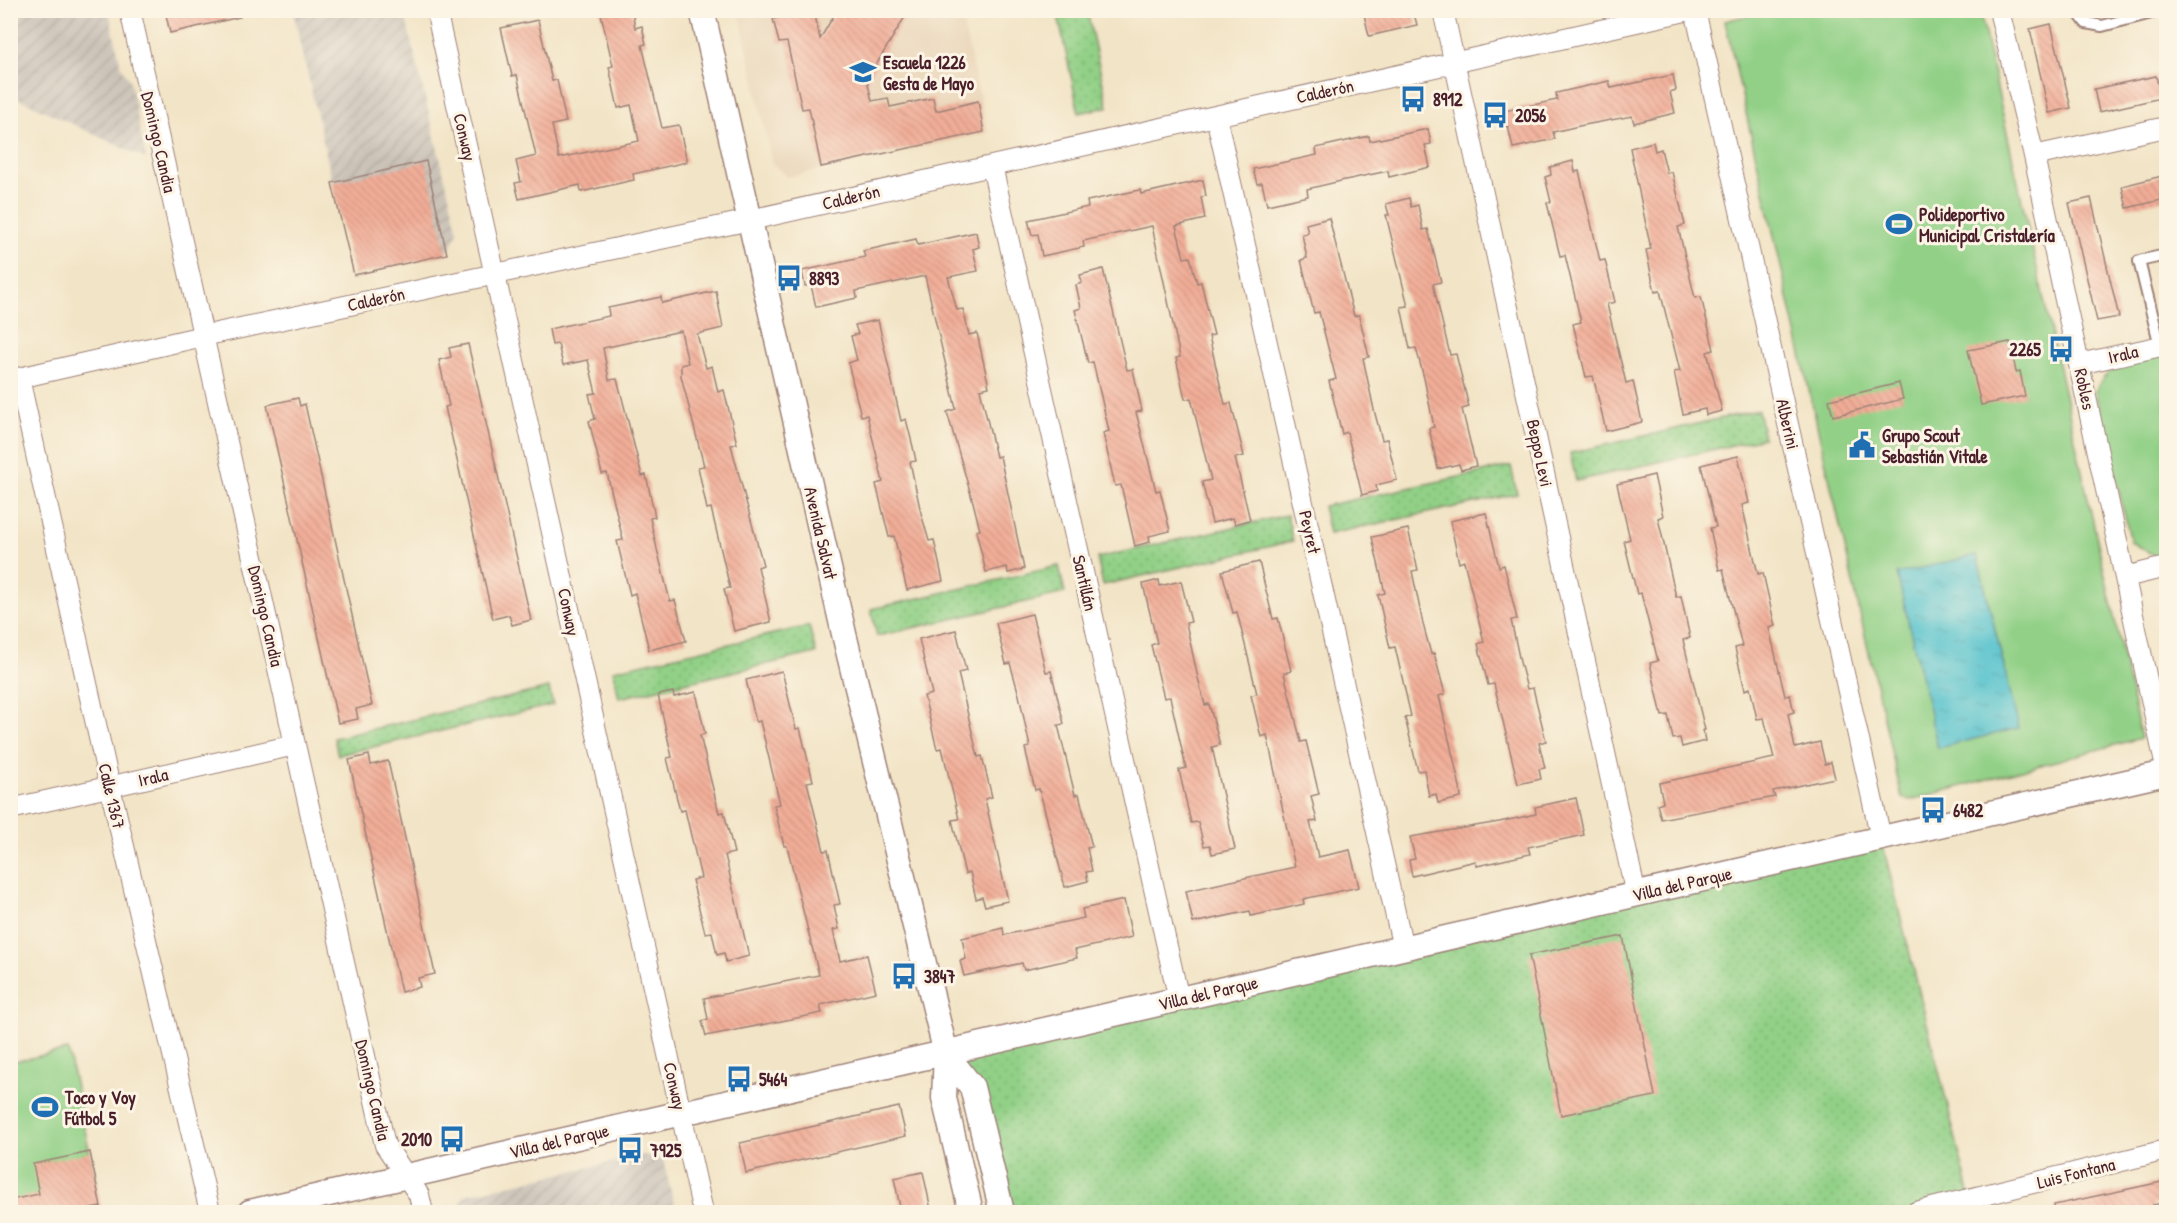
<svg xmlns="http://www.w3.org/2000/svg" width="2177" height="1223" font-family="'Patrick Hand',sans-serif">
	<defs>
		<pattern id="industrial-furrows" width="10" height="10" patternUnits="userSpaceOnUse" patternTransform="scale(1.5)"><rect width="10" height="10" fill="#cbc3b8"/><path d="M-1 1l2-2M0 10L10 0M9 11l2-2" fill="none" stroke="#b0a79e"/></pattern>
		<pattern id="grass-dots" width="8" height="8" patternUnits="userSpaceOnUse" patternTransform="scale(1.5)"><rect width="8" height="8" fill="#91d086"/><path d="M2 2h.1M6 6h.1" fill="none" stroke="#7fb274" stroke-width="1.8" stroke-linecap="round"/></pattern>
		<pattern id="water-ripples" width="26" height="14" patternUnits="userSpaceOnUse" patternTransform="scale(1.5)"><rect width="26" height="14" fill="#56c3cd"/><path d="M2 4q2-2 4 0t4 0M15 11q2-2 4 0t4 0" fill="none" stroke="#4ca7b0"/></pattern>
		<pattern id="building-back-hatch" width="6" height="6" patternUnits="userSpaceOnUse" patternTransform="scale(1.5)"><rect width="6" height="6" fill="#f1ad97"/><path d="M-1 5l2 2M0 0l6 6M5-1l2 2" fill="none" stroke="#d09482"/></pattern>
	</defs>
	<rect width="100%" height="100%" fill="#fcf5e5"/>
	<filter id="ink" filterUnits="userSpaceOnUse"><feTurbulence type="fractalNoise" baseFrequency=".0167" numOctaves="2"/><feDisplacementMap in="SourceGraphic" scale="12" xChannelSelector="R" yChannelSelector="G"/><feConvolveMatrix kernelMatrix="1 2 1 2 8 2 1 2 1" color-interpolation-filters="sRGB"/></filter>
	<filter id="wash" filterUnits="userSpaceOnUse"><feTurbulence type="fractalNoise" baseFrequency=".008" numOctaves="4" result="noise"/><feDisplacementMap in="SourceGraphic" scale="24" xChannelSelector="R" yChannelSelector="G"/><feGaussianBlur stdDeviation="1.35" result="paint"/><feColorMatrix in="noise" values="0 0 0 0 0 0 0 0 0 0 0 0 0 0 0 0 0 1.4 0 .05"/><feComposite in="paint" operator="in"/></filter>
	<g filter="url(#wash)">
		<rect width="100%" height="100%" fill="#f2e4c6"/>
		<path fill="#e9d4b7" d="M 739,11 L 960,11 L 988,133 L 787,177 L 772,163 Z"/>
		<path fill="url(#industrial-furrows)" d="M 23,11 L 109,11 L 121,66 L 130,81 L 146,159 L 11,95 L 11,36 Z
			M 293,11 L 404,11 L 458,232 L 447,254 L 354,275 Z
			M 644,1155 L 663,1160 L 676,1212 L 457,1212 L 464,1195 Z"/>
		<path fill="url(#grass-dots)" stroke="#6e7858" stroke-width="1.5" d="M 1057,11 L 1087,11 L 1108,107 L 1079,113 Z
			M 1758,410 L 1764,438 L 1576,481 L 1570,453 Z
			M 1511,466 L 1517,494 L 1329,534 L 1323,506 Z
			M 1287,515 L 1293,541 L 1103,585 L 1097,558 Z
			M 1059,566 L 1065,593 L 877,636 L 871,609 Z
			M 809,626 L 816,653 L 619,698 L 613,670 Z
			M 549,688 L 553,705 L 338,755 L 334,738 Z
			M 1881,838 L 1974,1212 L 1002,1212 L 972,1088 L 946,1054 Z"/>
		<path fill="#91d086" stroke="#6e7858" stroke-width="1.5" d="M 1770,10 L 1980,11 L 2141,738 L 1911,800 L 1902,798 L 1725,21 Z
			M 2166,354 L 2166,555 L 2157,557 L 2131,542 L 2095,391 C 2111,359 2135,361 2166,354 Z
			M 68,1050 L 96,1182 L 39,1194 L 43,1212 L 11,1212 L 11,1062 Z"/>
		<path fill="url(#water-ripples)" stroke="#50717c" stroke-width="1.5" d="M 1977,555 L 2019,728 L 1938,748 L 1897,574 Z"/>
		<g id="blocks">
			<path fill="url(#building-back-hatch)" d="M 165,10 L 239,10 L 240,17 L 170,33 Z
				M 600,10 L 632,10 L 635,28 L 642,26 L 646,44 L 642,45 L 662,128 L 679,125 L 687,162 L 633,174 L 634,180 L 616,184 L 581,192 L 580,185 L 519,199 L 515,183 L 521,182 L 516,161 L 536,156 L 517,75 L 512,76 L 501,28 L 538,20 L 552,81 L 557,80 L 566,122 L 552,125 L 559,158 L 639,141 L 631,105 L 618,108 L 609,67 L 613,66 Z
				M 814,10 L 820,39 L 837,10 L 909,10 L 867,80 L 872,101 L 888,98 L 890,107 L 933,98 L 936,111 L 978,101 L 984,132 L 821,167 L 809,108 L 802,109 L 787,42 L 779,43 L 773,19 Z
				M 1363,10 L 1413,10 L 1417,25 L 1369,36 Z
				M 2051,24 L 2071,108 L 2049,113 L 2030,29 Z
				M 1673,75 L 1676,90 L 1670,92 L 1675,113 L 1634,123 L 1632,116 L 1579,126 L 1553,132 L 1555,139 L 1513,148 L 1508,126 L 1502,128 L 1499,112 L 1557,100 L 1556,93 L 1609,81 L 1611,88 Z
				M 2156,76 L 2161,98 L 2099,112 L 2094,89 Z
				M 1428,129 L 1431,144 L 1425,145 L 1430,167 L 1389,177 L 1388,171 L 1345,180 L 1307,189 L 1308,196 L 1267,205 L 1262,183 L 1257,184 L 1253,169 L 1317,155 L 1316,148 L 1369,136 L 1370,141 Z
				M 1653,142 L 1655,151 L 1661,149 L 1667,173 L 1672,172 L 1685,225 L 1678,227 L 1695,298 L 1701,297 L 1714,350 L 1707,352 L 1722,411 L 1706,415 L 1705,409 L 1683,414 L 1674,372 L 1680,371 L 1660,291 L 1655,292 L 1646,250 L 1651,249 L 1630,148 Z
				M 426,161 L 447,254 L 354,275 L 332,183 Z
				M 1573,161 L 1575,172 L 1579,171 L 1600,261 L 1605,260 L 1615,302 L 1607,304 L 1626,383 L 1633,381 L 1642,422 L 1606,431 L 1593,376 L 1586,377 L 1573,324 L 1581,322 L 1565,255 L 1560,256 L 1547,203 L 1551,202 L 1545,177 L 1551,175 L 1550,167 Z
				M 2166,175 L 2166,199 L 2127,208 L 2122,186 Z
				M 1203,180 L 1206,196 L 1201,197 L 1205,219 L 1176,226 L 1184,258 L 1190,257 L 1197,283 L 1201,282 L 1214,335 L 1209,336 L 1218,376 L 1225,404 L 1231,403 L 1244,456 L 1235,458 L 1250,520 L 1235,524 L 1233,518 L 1212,523 L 1202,482 L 1211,480 L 1191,398 L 1185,399 L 1176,358 L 1180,357 L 1152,226 L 1083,241 L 1084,247 L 1042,256 L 1038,234 L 1032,235 L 1028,220 L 1088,207 L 1087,201 L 1140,190 L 1141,194 Z
				M 1409,198 L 1411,207 L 1418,205 L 1423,230 L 1428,229 L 1441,282 L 1433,284 L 1450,355 L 1456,354 L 1469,407 L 1462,409 L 1476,466 L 1461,470 L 1459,464 L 1438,469 L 1429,428 L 1434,427 L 1424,378 L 1416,348 L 1410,349 L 1401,307 L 1408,306 L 1386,215 L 1389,215 L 1386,204 Z
				M 2091,198 L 2119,317 L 2097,321 L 2069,203 Z
				M 1329,218 L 1354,316 L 1359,315 L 1369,357 L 1363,358 L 1374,410 L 1382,440 L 1387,439 L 1397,480 L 1376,485 L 1377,491 L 1362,495 L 1347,432 L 1342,434 L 1329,381 L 1336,379 L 1319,312 L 1314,313 L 1301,260 L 1307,258 L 1302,234 L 1308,233 L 1306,224 Z
				M 976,232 L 979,247 L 973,249 L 978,271 L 948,277 L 957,310 L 963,309 L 969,335 L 977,333 L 989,387 L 980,389 L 996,457 L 1000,456 L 1024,569 L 1008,573 L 1007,567 L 986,572 L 976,531 L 980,530 L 973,502 L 947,412 L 956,409 L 925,276 L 856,291 L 857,298 L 816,307 L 811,285 L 805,286 L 802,271 L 865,257 L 863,251 L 881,247 L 916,239 L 918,245 Z
				M 1103,269 L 1127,370 L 1133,369 L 1142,411 L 1136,412 L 1156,491 L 1160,490 L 1170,531 L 1149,536 L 1150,542 L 1135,546 L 1121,485 L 1115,486 L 1103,433 L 1109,431 L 1093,362 L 1088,363 L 1075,310 L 1081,308 L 1076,285 L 1082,283 L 1080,275 Z
				M 716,291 L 723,328 L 697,334 L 706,368 L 712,366 L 718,392 L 724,390 L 737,444 L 731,445 L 763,565 L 758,567 L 771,622 L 734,631 L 724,589 L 730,588 L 711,508 L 707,509 L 698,467 L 704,466 L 681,376 L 681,365 L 688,363 L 681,331 L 603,348 L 609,380 L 617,379 L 620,390 L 642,476 L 646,475 L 655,517 L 650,518 L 657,549 L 670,601 L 675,600 L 686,641 L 649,650 L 635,593 L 630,595 L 617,541 L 623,540 L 607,473 L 602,474 L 589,421 L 595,419 L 589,394 L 596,393 L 588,360 L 563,365 L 558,344 L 552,345 L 549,329 L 609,316 L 608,308 L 661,297 L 662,303 Z
				M 878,320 L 901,421 L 906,419 L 913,447 L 916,461 L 910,462 L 921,513 L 929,541 L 934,540 L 943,581 L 907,590 L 894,536 L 889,537 L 876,484 L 883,482 L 867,415 L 861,416 L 848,363 L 857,360 L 851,336 L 858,334 L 855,325 Z
				M 2010,342 L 2016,372 L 2020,371 L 2025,396 L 1981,405 L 1968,350 Z
				M 468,344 L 531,620 L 512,625 L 509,615 L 493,619 L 445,407 L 449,406 L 439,360 L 451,357 L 449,348 Z
				M 1899,383 L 1903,399 L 1833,416 L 1829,400 Z
				M 298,398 L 300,406 L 305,404 L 372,705 L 356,709 L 358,719 L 338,723 L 267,405 Z
				M 1738,456 L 1749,503 L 1742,505 L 1758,574 L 1763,573 L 1775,626 L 1769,628 L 1785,696 L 1790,695 L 1794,712 L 1788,714 L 1795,748 L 1820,742 L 1825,764 L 1831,762 L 1835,778 L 1773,791 L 1775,797 L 1661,819 L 1657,804 L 1663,802 L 1659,783 L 1774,758 L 1764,718 L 1757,719 L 1750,688 L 1745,690 L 1739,665 L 1735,648 L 1742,646 L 1723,569 L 1719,570 L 1710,528 L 1716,527 L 1701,465 Z
				M 1654,475 L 1663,516 L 1658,518 L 1676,597 L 1681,596 L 1690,638 L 1683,640 L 1705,730 L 1703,730 L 1705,741 L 1682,747 L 1680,738 L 1673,739 L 1668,715 L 1662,716 L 1650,663 L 1658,661 L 1641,593 L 1637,594 L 1624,541 L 1630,539 L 1617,484 Z
				M 1486,513 L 1499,567 L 1504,565 L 1517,619 L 1511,620 L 1520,662 L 1527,689 L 1533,688 L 1546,741 L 1539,743 L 1545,768 L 1539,769 L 1541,779 L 1518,784 L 1494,684 L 1488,685 L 1478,644 L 1484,642 L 1464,561 L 1459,563 L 1450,521 Z
				M 1408,529 L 1418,570 L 1412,571 L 1423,624 L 1431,654 L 1434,653 L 1445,694 L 1439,696 L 1460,787 L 1461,798 L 1438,803 L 1436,794 L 1429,796 L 1424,770 L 1418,771 L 1405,718 L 1411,716 L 1395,647 L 1390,648 L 1378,595 L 1385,593 L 1372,537 Z
				M 1259,562 L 1273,619 L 1278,618 L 1291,671 L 1284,673 L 1301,742 L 1306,741 L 1319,794 L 1311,796 L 1317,821 L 1310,822 L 1318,857 L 1350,850 L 1359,887 L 1303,899 L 1304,904 L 1287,908 L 1251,916 L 1250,911 L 1193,923 L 1186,891 L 1295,867 L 1267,735 L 1261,737 L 1251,695 L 1257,694 L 1250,665 L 1237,612 L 1233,613 L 1222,571 Z
				M 1159,580 L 1160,586 L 1181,581 L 1191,622 L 1186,623 L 1197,674 L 1205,705 L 1209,704 L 1220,745 L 1212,747 L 1235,849 L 1212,854 L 1210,845 L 1204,846 L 1198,822 L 1191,823 L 1179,770 L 1186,768 L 1170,697 L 1164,698 L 1151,645 L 1157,643 L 1143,584 Z
				M 1032,614 L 1046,672 L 1051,671 L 1055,687 L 1064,724 L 1058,725 L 1075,795 L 1079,794 L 1092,847 L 1087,848 L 1092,871 L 1086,872 L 1088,881 L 1065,887 L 1039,789 L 1035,790 L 1025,748 L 1030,747 L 1019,695 L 1010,663 L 1006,664 L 996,623 Z
				M 956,630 L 966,671 L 958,673 L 978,757 L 982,756 L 992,797 L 985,799 L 1008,901 L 985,906 L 982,897 L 976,899 L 970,872 L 965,874 L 952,820 L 959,819 L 942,748 L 937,749 L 924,696 L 932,694 L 919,639 Z
				M 782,671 L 796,729 L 800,728 L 813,781 L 807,782 L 824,851 L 828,850 L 840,904 L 834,905 L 839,929 L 833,930 L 840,961 L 867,955 L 876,992 L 820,1005 L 822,1013 L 706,1036 L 702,1021 L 708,1019 L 704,998 L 819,975 L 787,846 L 784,846 L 774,805 L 780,804 L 760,721 L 756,722 L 746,680 Z
				M 673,692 L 674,697 L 696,692 L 705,734 L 700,735 L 707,765 L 719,813 L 724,812 L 734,853 L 725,855 L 749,956 L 726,962 L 724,953 L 717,955 L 712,932 L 705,933 L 692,880 L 701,878 L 685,810 L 680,811 L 667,758 L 672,757 L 658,695 Z
				M 369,755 L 371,765 L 388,761 L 435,974 L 418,978 L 420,987 L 401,992 L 349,760 Z
				M 1576,798 L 1584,835 L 1528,847 L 1530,854 L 1477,866 L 1476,861 L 1412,876 L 1409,860 L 1415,859 L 1410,837 L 1499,822 L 1536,814 L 1535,807 Z
				M 1124,900 L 1132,937 L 1075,950 L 1077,958 L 1024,970 L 1022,963 L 964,976 L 960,961 L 966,959 L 962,938 L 1003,928 L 1004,935 L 1084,918 L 1082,909 Z
				M 1623,936 L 1655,1096 L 1561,1115 L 1529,955 Z
				M 899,1107 L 906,1136 L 746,1173 L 740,1143 Z
				M 90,1152 L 101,1207 L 74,1212 L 10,1212 L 10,1200 L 39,1194 L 33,1164 Z
				M 923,1172 L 931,1210 L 901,1212 L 894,1178 Z
				M 2166,1181 L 2166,1202 L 2153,1205 L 2155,1212 L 2055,1212 L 2054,1205 Z"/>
		</g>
	</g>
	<g filter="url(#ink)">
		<use href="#blocks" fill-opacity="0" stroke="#9e8278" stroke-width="1.5"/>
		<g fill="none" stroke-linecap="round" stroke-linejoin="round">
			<g stroke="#9e8278" stroke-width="14">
				<path id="service" d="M 2076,10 L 2086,23 L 2102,26 L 2163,10
					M 2160,346 L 2139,261 L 2166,255"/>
			</g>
			<g stroke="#9e8278" stroke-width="22">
				<path id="minor" d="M 130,10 L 385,1145 L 419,1195 L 423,1212
					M 436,10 L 703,1212
					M 1443,10 L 1636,895
					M 1695,10 L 1881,838
					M 1999,10 L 2034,156 L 2166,768
					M 1216,116 L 1403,948
					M 2034,156 L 2166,127
					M 992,166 L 1179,1000
					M 2079,364 L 2166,345
					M 19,378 L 110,787 L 210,1212
					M 10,380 L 203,336 L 750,220 L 1690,10
					M 2125,577 L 2166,567
					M 10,809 L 295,745
					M 1916,1212 L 2166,1150"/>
			</g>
			<g stroke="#9e8278" stroke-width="27">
				<path id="tertiary" d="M 702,10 L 844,634 L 946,1054 L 944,1098 L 971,1212
					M 946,1054 L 972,1087 L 1002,1212
					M 250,1212 L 2166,773"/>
			</g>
			<use href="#service" stroke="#fff" stroke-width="10"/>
			<use href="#minor" stroke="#fff" stroke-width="20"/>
			<use href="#tertiary" stroke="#fff" stroke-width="24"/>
		</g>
	</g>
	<defs>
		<g id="school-bare" transform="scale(2.07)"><path d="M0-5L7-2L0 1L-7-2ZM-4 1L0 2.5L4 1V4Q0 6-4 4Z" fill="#1f6fb2" stroke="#fcf5e5" stroke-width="2.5" paint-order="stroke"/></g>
		<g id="bus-bare" transform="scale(2.07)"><path d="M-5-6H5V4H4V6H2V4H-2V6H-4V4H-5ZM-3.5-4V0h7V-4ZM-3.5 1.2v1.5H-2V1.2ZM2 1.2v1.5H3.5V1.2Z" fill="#1f6fb2" stroke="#fcf5e5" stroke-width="2.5" paint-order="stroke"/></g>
		<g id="stadium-bare" transform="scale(2.07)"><path d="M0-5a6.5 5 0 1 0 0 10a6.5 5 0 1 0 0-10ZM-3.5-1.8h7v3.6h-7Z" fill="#1f6fb2" stroke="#fcf5e5" stroke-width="2.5" paint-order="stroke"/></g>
		<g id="civic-bare" transform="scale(2.07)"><path d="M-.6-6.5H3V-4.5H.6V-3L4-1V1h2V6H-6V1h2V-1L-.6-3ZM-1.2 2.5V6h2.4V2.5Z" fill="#1f6fb2" stroke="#fcf5e5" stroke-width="2.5" paint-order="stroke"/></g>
	</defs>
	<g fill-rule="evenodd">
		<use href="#school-bare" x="863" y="72"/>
		<use href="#bus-bare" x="1413" y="99"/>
		<use href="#bus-bare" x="1495" y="115"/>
		<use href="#stadium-bare" x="1899" y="224"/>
		<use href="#bus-bare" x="789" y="278"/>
		<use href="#bus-bare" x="2061" y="349"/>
		<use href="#civic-bare" x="1862" y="445"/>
		<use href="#bus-bare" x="1933" y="810"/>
		<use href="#bus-bare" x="904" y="976"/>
		<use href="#bus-bare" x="739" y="1079"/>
		<use href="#stadium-bare" x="45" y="1107"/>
		<use href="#bus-bare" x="452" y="1139"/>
		<use href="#bus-bare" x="630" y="1150"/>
	</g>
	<g text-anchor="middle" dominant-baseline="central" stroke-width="6" stroke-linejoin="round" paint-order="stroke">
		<g font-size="18" font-weight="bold" fill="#4a1f2b" stroke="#fcf5e5" text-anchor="start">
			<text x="883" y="62">Escuela 1226<tspan x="883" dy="21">Gesta de Mayo</tspan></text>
			<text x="1433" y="99">8912</text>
			<text x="1515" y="115">2056</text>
			<text x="1919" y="214">Polideportivo<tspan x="1919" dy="21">Municipal Cristalería</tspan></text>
			<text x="809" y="278">8893</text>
			<text x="2041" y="349" text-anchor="end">2265</text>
			<text x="1882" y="435">Grupo Scout<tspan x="1882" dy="21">Sebastián Vitale</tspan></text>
			<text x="1953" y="810">6482</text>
			<text x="924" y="976">3847</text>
			<text x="759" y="1079">5464</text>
			<text x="65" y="1097">Toco y Voy<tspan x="65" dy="21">Fútbol 5</tspan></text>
			<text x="432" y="1139" text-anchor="end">2010</text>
			<text x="650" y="1150">7925</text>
		</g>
		<g font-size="18" fill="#4a1f2b" stroke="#fcf5e5">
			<text transform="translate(1325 91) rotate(-12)">Calderón</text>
			<text transform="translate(465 137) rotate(77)">Conway</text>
			<text transform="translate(159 142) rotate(77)">Domingo Candia</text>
			<text transform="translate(851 197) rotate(-13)">Calderón</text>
			<text transform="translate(376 299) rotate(-12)">Calderón</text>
			<text transform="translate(2123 354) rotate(-13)">Irala</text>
			<text transform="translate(2085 389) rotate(78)">Robles</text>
			<text transform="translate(1788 424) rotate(77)">Alberini</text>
			<text transform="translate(1540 453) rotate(78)">Beppo Levi</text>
			<text transform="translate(1310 532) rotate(77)">Peyret</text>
			<text transform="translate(821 533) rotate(77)">Avenida Salvat</text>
			<text transform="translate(1085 583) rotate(77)">Santillán</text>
			<text transform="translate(569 612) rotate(78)">Conway</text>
			<text transform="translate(266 616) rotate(77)">Domingo Candia</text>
			<text transform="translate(153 777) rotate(-13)">Irala</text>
			<text transform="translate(112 796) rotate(77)">Calle 1367</text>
			<text transform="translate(1682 884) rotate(-13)">Villa del Parque</text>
			<text transform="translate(1208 993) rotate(-13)">Villa del Parque</text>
			<text transform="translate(675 1086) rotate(77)">Conway</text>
			<text transform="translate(373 1090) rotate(77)">Domingo Candia</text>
			<text transform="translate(559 1141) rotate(-13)">Villa del Parque</text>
			<text transform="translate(2076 1173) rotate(-14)">Luis Fontana</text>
		</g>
	</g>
	<rect width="2177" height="1223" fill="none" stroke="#fcf5e5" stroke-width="36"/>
</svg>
